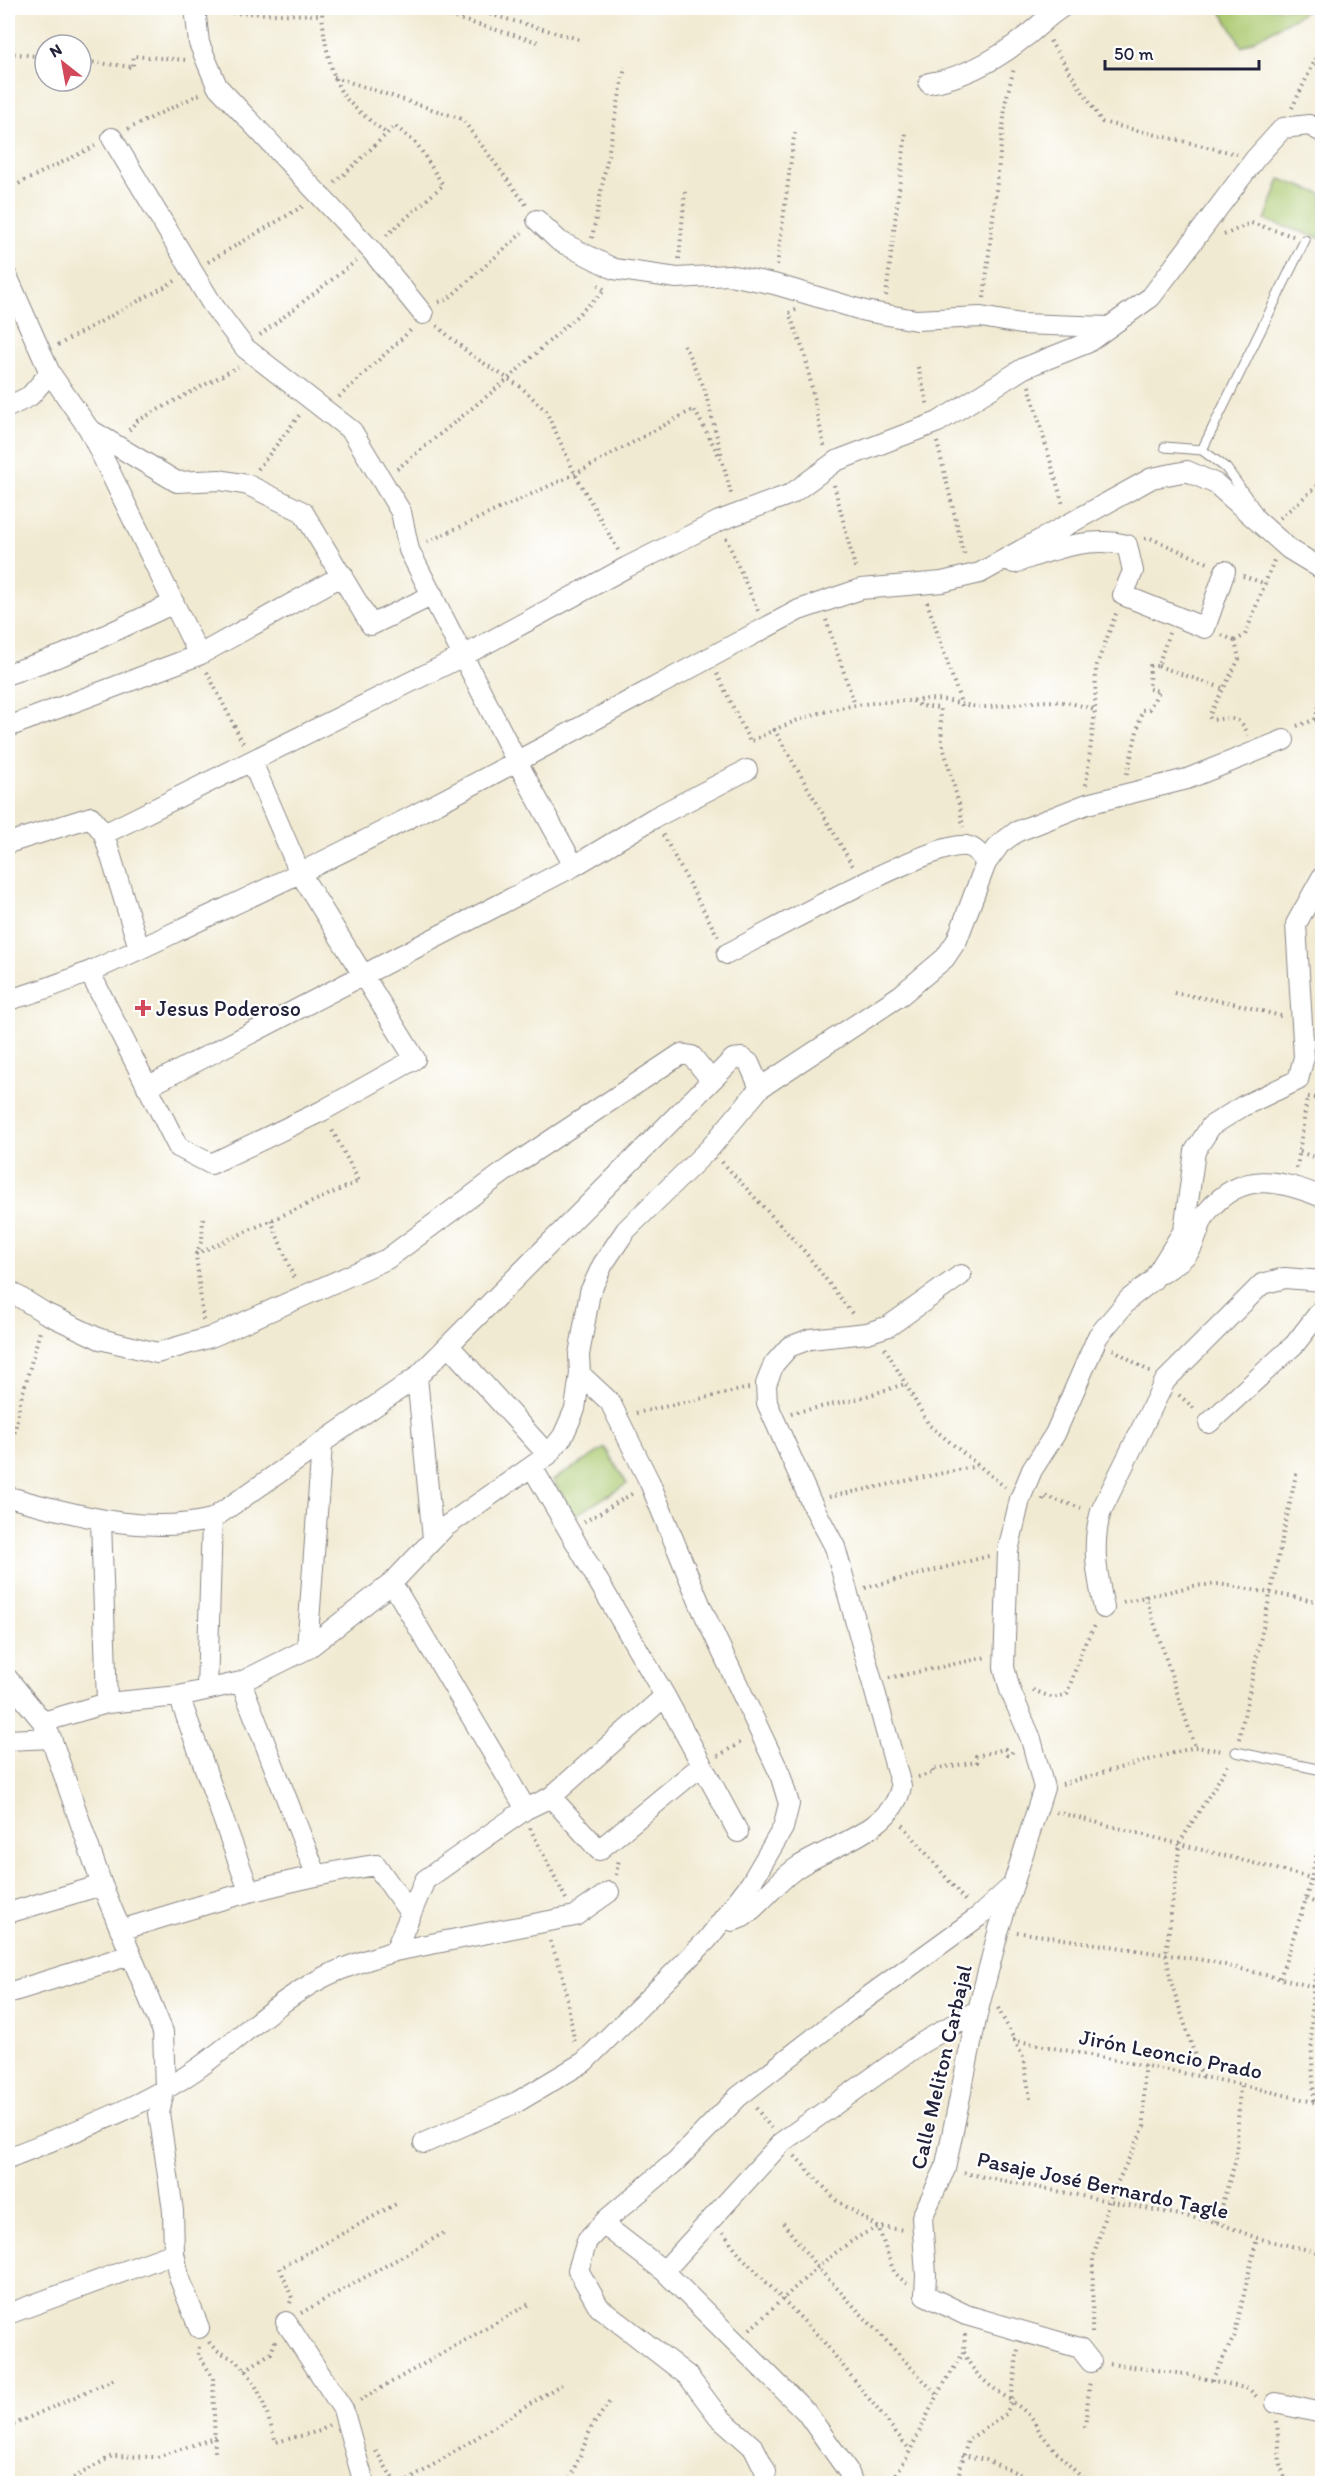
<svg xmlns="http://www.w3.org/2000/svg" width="1330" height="2491" font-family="Itim,sans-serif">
	<rect width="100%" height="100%" fill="#fff"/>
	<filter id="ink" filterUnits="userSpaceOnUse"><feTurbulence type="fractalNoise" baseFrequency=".0167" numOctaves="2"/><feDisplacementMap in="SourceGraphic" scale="12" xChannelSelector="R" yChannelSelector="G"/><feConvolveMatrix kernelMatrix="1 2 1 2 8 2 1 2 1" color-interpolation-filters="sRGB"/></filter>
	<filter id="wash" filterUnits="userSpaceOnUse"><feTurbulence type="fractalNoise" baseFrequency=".008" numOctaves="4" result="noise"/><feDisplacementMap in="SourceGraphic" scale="24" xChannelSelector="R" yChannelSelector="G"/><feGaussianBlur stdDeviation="1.35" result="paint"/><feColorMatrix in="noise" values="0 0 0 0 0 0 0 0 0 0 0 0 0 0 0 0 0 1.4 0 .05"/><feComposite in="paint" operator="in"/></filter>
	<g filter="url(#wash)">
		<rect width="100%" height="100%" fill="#f1ead2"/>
		<path fill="#abc970" stroke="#667656" stroke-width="1.5" d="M 1219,8 L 1312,8 L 1242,47 Z
			M 1280,179 L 1322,194 L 1322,239 L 1265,220 Z
			M 605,1448 L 627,1484 L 574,1516 L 553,1480 Z"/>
	</g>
	<g filter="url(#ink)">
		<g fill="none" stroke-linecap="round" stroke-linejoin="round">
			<g stroke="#8a8686" stroke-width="11">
				<path id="service" d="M 1165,447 L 1202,450 L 1226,468 L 1257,511
					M 1202,450 L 1305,240
					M 1236,1752 L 1322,1770"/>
			</g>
			<g stroke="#8a8686" stroke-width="22">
				<path id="minor" d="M 195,8 L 199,43 L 217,86 L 371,250 L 423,314
					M 929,83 C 965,77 996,60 1025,37 C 1037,28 1048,16 1061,8
					M 112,138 L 212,304 L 245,348 L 352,431 L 401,512 L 409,550 L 516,760 L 574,866
					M 537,220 L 559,241 L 614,269 L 677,278 L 729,275 L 774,284 L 865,311 L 916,320 L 981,317 L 1021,324 L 1109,327
					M 8,278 L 50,373 L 89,429 L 199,655
					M 8,407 L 30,396 L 50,373
					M 89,429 L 177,482 L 220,480 L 248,485 L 303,512 L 371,625 L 433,595
					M 1014,563 C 1050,551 1089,535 1127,545 L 1133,571 L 1123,595 L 1205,628 L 1225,571
					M 8,674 L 63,655 L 174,603
					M 8,727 L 199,655 L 343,575
					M 104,834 L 139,948
					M 8,843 L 91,817 L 104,834 L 465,655 L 627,567 L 719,521 L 791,494 L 836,461 L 938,422 L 1024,368 L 1087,343 L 1151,297 L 1255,159 L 1283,128 L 1309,125 L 1322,132
					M 727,954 C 766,934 932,841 966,846 C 976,848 981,856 986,863
					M 90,973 L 178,1147 L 211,1164 L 322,1111 L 415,1059 L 300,873 L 252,762
					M 8,1000 C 84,980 152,942 224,909 C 420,818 608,711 799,610 L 861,589 L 942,582 L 980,573 L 1152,478 L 1187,471 L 1216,484 L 1289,549 L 1322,569
					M 147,1087 L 574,866 L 654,818 L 747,770
					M 1163,1273 C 1170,1267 1182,1261 1188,1253 C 1198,1241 1198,1222 1208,1211 C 1242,1170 1280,1180 1322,1197
					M 8,1290 L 45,1313 L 100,1339 L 157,1353 L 211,1337 L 387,1259 L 512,1166 L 681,1054 L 692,1056 L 711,1080
					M 450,1347 L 548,1455
					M 417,1377 L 433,1539
					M 1209,1423 L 1295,1344 L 1322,1309
					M 532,1467 L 665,1696 L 738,1832
					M 8,1497 C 75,1514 143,1536 212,1519 L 417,1377 L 733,1059 L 742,1058 L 749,1063 L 760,1088
					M 101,1520 L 107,1703
					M 392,1583 L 526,1809
					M 1104,1608 C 1097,1574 1091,1545 1101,1511 L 1165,1381 L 1262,1284 L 1285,1278 L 1322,1281
					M 307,1649 L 322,1445
					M 8,1679 L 43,1722 L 51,1738 L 102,1885 L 163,2032 L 165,2088 L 159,2113 L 173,2211 L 174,2253 L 179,2277 L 199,2328
					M 241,1682 L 316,1874
					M 207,1690 L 212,1519
					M 179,1696 L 249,1891
					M 43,1722 L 107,1703 L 179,1696 L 241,1682 L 307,1649 L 392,1583 L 445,1527 L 548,1455 L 563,1436 L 575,1409 L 580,1374 L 579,1355 L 590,1292 L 603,1264 L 626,1230 L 710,1148 L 760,1088 L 901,995 L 945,958 L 957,940 L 986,863 L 1000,844 L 1016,832 L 1087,804 L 1187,779 L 1284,740
					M 8,1740 L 51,1738
					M 551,1797 L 599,1850 L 702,1765
					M 8,1913 L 102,1885
					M 725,1917 L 733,1921 L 743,1917 C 763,1902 778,1880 798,1867 C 830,1846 894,1830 901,1786 L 835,1547 L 810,1500 L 767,1403 L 766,1384 L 774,1364 L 789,1347 L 810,1339 L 867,1333 L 889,1326 L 961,1275
					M 121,1930 C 205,1904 288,1878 376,1865 L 410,1913
					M 395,1951 L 575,1916 L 609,1892
					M 8,1993 L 130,1955
					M 424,2143 L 517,2102 L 584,2062 L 707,1940 L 751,1883 L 783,1828 L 789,1804 L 780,1774 L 702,1609 L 650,1483 L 610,1402 L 580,1374
					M 8,2158 C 72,2132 140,2109 197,2069 C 239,2039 276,2002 322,1978 C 345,1966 371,1959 395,1951 L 425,1880 L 526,1809 L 551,1797 L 665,1696
					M 603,2224 L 664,2271 L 806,2412 L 848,2471 L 853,2484
					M 664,2271 L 782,2142 L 920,2044 L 978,2010
					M 8,2314 L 174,2253
					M 286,2322 L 343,2409 L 363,2480 L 361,2484
					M 1091,2362 L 1080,2348 L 966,2315 L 925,2295 L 926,2275 L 922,2217 L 945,2169 L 978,2010 L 999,1929 L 1044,1788 L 1031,1739 L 1010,1690 L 1004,1667 L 1008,1551 L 1020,1499 L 1032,1470 L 1055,1434 L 1098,1336 L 1129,1299 L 1153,1280 L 1184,1230 L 1195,1151 L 1211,1126 L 1243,1106 L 1298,1080 L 1304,1057 L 1296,924 L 1322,877
					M 1276,2403 L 1322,2413
					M 763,2484 L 766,2472 L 754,2448 L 718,2416 L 688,2376 L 599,2307 L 578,2270 L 587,2241 L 606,2220 L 676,2161 L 738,2097 L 850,2010 L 978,1917 L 1013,1885"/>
			</g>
			<path stroke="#8a8686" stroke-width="4" stroke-dasharray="1.5 4.5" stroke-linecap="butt" d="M 229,8 L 232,13 L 322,15
				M 322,8 C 322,30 330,79 345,97 C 356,111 373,122 387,134
				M 421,8 L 538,42
				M 467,8 L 579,39
				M 1050,41 L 1102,122 L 1237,154
				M 8,53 L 45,57
				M 81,61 L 133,67 L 133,56 L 187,60
				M 334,77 L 462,119 L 527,206
				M 1292,108 L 1322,46
				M 128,129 L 200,94
				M 335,183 L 395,126 L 417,144 L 443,185 L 385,237
				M 8,189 L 95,146
				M 1224,235 L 1251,223 L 1293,236
				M 592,238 L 625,67
				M 679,259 L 685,191
				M 208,262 L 305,205
				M 777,265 L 795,130
				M 886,296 L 906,132
				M 984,298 L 1006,100 L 1014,68
				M 439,302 L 448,299 L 522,233
				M 796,310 L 789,313 L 805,355 L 824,446
				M 437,326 L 471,355 L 521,387 L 546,411 L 575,474 L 618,550
				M 260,335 L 356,261
				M 58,345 L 175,281
				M 684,345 L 704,387 L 722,456
				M 918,367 L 928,406
				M 1029,386 L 1063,505
				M 339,397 L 413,328
				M 129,430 L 137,421 L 238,367
				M 937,442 L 965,558
				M 723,463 L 732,497
				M 258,469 L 301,413
				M 397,469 L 508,379 L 605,290 L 598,285
				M 834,485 L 856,571
				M 1280,518 L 1322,482
				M 726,538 L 758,611
				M 1145,539 L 1150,538 L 1208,563
				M 427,542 L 575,474 L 694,409 L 723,463
				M 1243,576 L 1266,584
				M 927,602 L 962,706
				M 826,620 L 855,705
				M 1222,635 L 1235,641
				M 1235,641 L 1239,659 L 1209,716 L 1211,720 C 1229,718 1241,715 1248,735
				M 1235,641 L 1245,635 L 1274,560
				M 1158,666 L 1222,688
				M 207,672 L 244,745
				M 717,674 L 750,742 C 802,714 848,702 907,701 C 918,700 932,698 943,700 C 959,702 971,708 988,707 C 1033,704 1048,694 1095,710
				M 913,701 L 920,706 L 940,708 L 942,742 L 960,808 L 963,827
				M 1315,720 L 1322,695
				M 1297,726 L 1322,717
				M 774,729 L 854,868
				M 1127,774 L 1142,710 L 1149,709 L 1159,691 L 1149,689 L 1150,666 L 1158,666 L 1169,633
				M 1086,785 L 1095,710 L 1096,667 L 1117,611
				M 663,835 L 718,937
				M 1174,993 L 1233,1003 L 1284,1017
				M 1308,1097 L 1322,1099
				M 1300,1152 L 1322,1160
				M 722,1162 L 805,1252 L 854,1316
				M 1297,1168 L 1307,1098
				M 271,1220 L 295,1281
				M 196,1254 L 359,1181 L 331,1128
				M 203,1320 L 196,1254 L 202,1240 L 203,1218
				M 885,1348 L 929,1425 L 1005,1487
				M 1113,1349 L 1150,1372
				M 1179,1395 L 1196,1410
				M 636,1413 L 749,1388
				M 791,1413 L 850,1401 L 905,1384
				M 8,1468 L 20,1403 L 40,1331
				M 829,1497 L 977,1466
				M 1043,1500 L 1044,1496 L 1081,1508
				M 584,1522 L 635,1492
				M 865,1588 L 989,1556
				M 1145,1595 L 1195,1747
				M 1123,1602 L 1194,1586 L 1219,1584 L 1322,1602
				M 889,1678 L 987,1657
				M 1033,1690 L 1053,1698 L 1067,1694 L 1083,1647 L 1096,1624
				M 1239,1739 L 1297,1470
				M 718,1756 L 743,1741
				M 918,1777 L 934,1773 L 932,1769 L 977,1762 L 976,1756 L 1005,1749 L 1007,1755 L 1011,1754 L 1014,1749
				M 1062,1784 L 1195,1747 L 1223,1751
				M 1056,1812 L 1311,1878
				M 903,1825 L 967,1903
				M 530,1828 L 566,1899
				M 616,1875 L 619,1859
				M 1306,1899 L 1322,1905
				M 1017,1932 L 1209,1961 L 1314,1987
				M 550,1941 L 562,1972 L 575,2044
				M 1280,1978 L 1306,1899 L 1322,1832
				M 998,2008 L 1024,2059 L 1030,2099
				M 1013,2040 L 1234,2083 L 1322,2104
				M 1202,2077 L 1171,1982 L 1166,1954 L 1180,1842 L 1230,1762
				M 1314,2101 C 1312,2051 1306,1998 1322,1949
				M 756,2108 L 771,2128
				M 795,2156 L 836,2200 L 878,2227 L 905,2230
				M 964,2173 L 1216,2222 L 1257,2238 L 1322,2253
				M 1216,2222 L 1236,2160 L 1240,2084
				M 783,2223 L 818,2268 L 937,2395
				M 723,2232 L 741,2256 L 823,2341 L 910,2450
				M 290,2303 L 292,2298 L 280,2268 L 396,2204
				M 301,2313 L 444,2233
				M 750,2329 C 786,2298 834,2245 878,2227 L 894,2272 L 907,2284
				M 1092,2333 L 1093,2259 L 1109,2200 L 1144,2127 L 1144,2065
				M 209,2342 C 217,2354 230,2355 240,2364 C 260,2384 267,2415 276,2442 L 320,2431 L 329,2425
				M 199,2347 L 198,2355 L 213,2377 L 215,2452
				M 964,2352 C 977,2385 1006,2393 1029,2415 C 1035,2420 1038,2431 1044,2437 C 1057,2454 1073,2469 1089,2484
				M 1110,2364 L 1185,2374 L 1249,2389 L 1258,2398
				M 245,2370 L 271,2353 L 276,2339
				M 1212,2380 L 1234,2337 L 1257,2238
				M 360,2400 L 529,2304
				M 1277,2422 L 1280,2463 L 1286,2484
				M 8,2427 L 117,2378
				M 1085,2427 L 1090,2380
				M 376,2451 L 396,2484
				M 962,2455 L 986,2460 L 1043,2484
				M 63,2484 L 112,2456 L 157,2457 L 217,2437
				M 403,2484 L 565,2382
				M 569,2484 L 591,2428 L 610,2401
				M 890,2484 L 907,2457 L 937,2395 L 964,2352 L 965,2333
				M 956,2484 L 968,2440 L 1006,2414 L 1011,2403 L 1018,2349"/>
			<use href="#service" stroke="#fff" stroke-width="9"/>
			<use href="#minor" stroke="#fff" stroke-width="20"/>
		</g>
	</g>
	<path fill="#d1495b" stroke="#fff" stroke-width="2" d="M140 999h6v6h6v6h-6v6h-6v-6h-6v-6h6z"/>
	<g text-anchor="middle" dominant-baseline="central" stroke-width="4.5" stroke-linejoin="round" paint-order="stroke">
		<g font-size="22" fill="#22223b" stroke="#fff" text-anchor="start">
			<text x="156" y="1008">Jesus Poderoso</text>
		</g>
		<g font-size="22" fill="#22223b" stroke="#fff">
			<text transform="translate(1171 2054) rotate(11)">Jirón Leoncio Prado</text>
			<text transform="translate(941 2067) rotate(-77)">Calle Meliton Carbajal</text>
			<text transform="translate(1103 2185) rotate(12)">Pasaje José Bernardo Tagle</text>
		</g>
	</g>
	<rect width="1330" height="2491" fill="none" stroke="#fff" stroke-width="30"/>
	<g transform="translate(63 63) rotate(329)"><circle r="28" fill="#ffffff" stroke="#a7a7b1" stroke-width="1.5"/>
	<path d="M0-4.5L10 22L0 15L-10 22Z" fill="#d1495b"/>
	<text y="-9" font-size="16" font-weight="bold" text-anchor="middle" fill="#22223b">N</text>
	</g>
	<path d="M1105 60v9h154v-9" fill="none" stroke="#22223b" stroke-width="3"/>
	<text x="1114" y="60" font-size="18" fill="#22223b" stroke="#ffffff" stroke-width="4.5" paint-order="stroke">50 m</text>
</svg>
